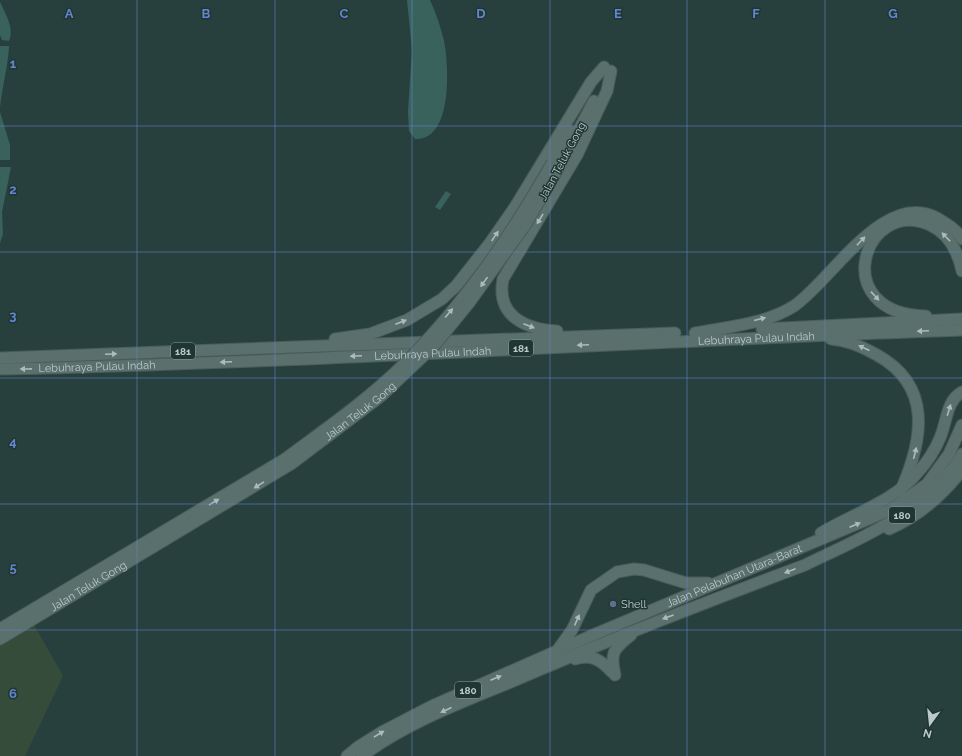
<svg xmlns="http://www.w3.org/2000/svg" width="962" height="756" font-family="Raleway,sans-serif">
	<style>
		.green { fill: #354c3a }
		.water { fill: #39625d }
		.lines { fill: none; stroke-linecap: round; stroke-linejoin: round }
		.major-casing { stroke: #495c5a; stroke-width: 13 }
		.major { stroke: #5a706d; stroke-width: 11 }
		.major-bridge-casing { stroke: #495c5a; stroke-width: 13; stroke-linecap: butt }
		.major-bridge { stroke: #5a706d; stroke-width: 11 }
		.oneway { fill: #abbcbb }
		.grid { fill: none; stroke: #6386d1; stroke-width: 1; stroke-opacity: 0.55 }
		.service-dot { fill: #5c6f8a; stroke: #203633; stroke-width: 1.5 }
		.labels { text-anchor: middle; stroke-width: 3; stroke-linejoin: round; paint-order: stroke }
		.shield { fill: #203633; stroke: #8b9e9c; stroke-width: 1 }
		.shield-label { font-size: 10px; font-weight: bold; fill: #b9cac9 }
		.street-label { font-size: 11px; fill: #b9cac9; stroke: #203633 }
		.poi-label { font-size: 11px; fill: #b9cac9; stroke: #203633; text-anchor: start }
		.grid-label { font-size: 13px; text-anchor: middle; font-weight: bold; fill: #6386d1; stroke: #203633; stroke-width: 3; stroke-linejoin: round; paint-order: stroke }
	</style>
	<rect width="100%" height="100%" fill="#28403d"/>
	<path class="green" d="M34,625l29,51 -38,80h-25v-111z"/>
	<g class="water">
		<path d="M407,0h23c6,13 11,28 14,41 5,25 9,100 -29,98l-6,-8 -1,-20 4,-61z"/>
		<path d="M0,2c5,11 15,27 9,39l-7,-1 -2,-5z"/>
		<path d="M0,46h9c-1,21 -7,41 -9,62z"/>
		<path d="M0,112l10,33v15h-10z"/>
		<path d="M0,167h11l-9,45 1,22 -3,9z"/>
		<path d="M446,191l5,3 -11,16 -5,-3z"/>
	</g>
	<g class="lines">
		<defs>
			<g id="major">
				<path d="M552,163l18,-32"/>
				<path d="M559,167l35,-66"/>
				<path d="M926,316c-100,-2 -62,-120 4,-91 20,9 28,27 32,46"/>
				<path d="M762,329l200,-10"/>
				<path d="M557,331c-32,-2 -61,-15 -54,-52l74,-124 30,-64 4,-20"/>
				<path d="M695,333c32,-6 71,-9 99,-27 37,-25 90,-117 143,-88 10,6 19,11 25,21"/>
				<path d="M335,339l35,-5 37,-14 35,-21 14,-13 34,-43 25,-36 76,-125 13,-15"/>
				<path d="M831,339c16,1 32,8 46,16 56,31 46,85 24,135"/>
				<path d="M0,358l675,-25"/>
				<path id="s1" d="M0,369c321,-7 641,-28 962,-39"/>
				<path d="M889,529c30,-13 53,-33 73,-59"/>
				<path d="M821,533c33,-20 73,-31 98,-62 9,-10 16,-21 21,-33 7,-16 6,-37 22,-46"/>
				<path d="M0,629l285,-170"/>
				<path id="s2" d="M0,639l291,-175"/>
				<path d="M557,651l15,-21 19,-40 26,-18 17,-3 10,1 42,13h22"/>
				<path d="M575,659c17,-5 26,1 37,13"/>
				<path d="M615,675c-5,-22 -2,-26 16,-40"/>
				<path id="s3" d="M347,756l11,-9 24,-15 50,-26 161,-71 297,-125 37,-26 22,-30 13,-29"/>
				<path d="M362,756c44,-33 98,-53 149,-74 97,-42 195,-80 294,-117 57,-28 124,-53 157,-111"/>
			</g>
		</defs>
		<use href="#major" class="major-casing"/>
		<use href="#major" class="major"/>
		<defs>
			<g id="major-bridge">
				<path d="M285,459c39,-29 81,-58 116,-92 60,-59 110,-131 151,-204"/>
				<path id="s4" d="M291,464l90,-68 53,-50 35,-43 57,-79 33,-57"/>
			</g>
		</defs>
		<use href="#major-bridge" class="major-bridge-casing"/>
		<use href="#major-bridge" class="major-bridge"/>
	</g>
	<defs><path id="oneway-solid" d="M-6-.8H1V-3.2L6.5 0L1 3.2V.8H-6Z"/></defs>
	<g class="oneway">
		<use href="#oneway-solid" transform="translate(540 219) rotate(121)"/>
		<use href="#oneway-solid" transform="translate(495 236) rotate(-56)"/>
		<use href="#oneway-solid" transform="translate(946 237) rotate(-134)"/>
		<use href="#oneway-solid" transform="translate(861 241) rotate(-46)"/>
		<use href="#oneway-solid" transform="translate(484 282) rotate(126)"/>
		<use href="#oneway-solid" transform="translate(875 296) rotate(47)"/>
		<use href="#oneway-solid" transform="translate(449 313) rotate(-50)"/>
		<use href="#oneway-solid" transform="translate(760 319) rotate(-14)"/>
		<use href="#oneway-solid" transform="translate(401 322) rotate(-21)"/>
		<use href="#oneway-solid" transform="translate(529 326) rotate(21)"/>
		<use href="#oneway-solid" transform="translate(923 331) rotate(178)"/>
		<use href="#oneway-solid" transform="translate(583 345) rotate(177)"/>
		<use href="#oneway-solid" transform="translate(864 348) rotate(-156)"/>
		<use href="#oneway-solid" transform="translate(111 354) rotate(-2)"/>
		<use href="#oneway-solid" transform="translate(356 356) rotate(177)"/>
		<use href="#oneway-solid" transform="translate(226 362) rotate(178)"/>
		<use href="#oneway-solid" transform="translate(26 369) rotate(179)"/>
		<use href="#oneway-solid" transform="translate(949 410) rotate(-73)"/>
		<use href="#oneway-solid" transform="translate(915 453) rotate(-76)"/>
		<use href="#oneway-solid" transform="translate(259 485) rotate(148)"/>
		<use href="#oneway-solid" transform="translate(214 502) rotate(-31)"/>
		<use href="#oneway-solid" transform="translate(855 525) rotate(-23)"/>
		<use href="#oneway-solid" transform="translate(790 571) rotate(159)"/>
		<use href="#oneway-solid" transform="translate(668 617) rotate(160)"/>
		<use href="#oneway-solid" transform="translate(577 620) rotate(-66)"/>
		<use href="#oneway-solid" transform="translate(496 678) rotate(-23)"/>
		<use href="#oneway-solid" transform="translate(446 710) rotate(156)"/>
		<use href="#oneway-solid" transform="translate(379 734) rotate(-31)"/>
	</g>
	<path class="grid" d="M137,0v756M275,0v756M412,0v756M550,0v756M687,0v756M825,0v756M0,126h962M0,252h962M0,378h962M0,504h962M0,630h962"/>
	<circle class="service-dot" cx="613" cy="604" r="4"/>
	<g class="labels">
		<g class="shield">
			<rect x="509" y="340" width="24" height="16" rx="3"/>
			<rect x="171" y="343" width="24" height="16" rx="3"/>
			<rect x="889" y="507" width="26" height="16" rx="3"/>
			<rect x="455" y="682" width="26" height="16" rx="3"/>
		</g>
		<g class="shield-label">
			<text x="521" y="352">181</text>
			<text x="183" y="355">181</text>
			<text x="902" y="519">180</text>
			<text x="468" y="694">180</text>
		</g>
		<g class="street-label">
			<text transform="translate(562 161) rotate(-62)" y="4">Jalan Teluk Gong</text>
			<text dy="4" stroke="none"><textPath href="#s1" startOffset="757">Lebuhraya Pulau Indah</textPath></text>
			<text dy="4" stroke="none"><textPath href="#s1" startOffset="433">Lebuhraya Pulau Indah</textPath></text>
			<text dy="4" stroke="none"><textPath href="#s1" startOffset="97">Lebuhraya Pulau Indah</textPath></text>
			<text dy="4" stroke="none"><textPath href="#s4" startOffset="87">Jalan Teluk Gong</textPath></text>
			<text dy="4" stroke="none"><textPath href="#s3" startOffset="428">Jalan Pelabuhan Utara-Barat</textPath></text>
			<text dy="4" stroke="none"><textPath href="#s2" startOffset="103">Jalan Teluk Gong</textPath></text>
		</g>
		<g class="poi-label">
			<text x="621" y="608">Shell</text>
		</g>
	</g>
	<g class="grid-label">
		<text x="69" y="18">A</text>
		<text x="206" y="18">B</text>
		<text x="344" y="18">C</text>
		<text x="481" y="18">D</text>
		<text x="618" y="18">E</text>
		<text x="756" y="18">F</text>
		<text x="893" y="18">G</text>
		<text x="13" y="68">1</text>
		<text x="13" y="194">2</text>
		<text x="13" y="320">3</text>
		<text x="13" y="446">4</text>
		<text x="13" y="572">5</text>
		<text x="13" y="698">6</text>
	</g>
	<g transform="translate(930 724) rotate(195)" stroke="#203633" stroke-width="3" paint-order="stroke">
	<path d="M0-3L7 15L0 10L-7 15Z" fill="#b9cac9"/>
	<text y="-6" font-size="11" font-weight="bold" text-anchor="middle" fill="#b9cac9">N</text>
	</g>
</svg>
